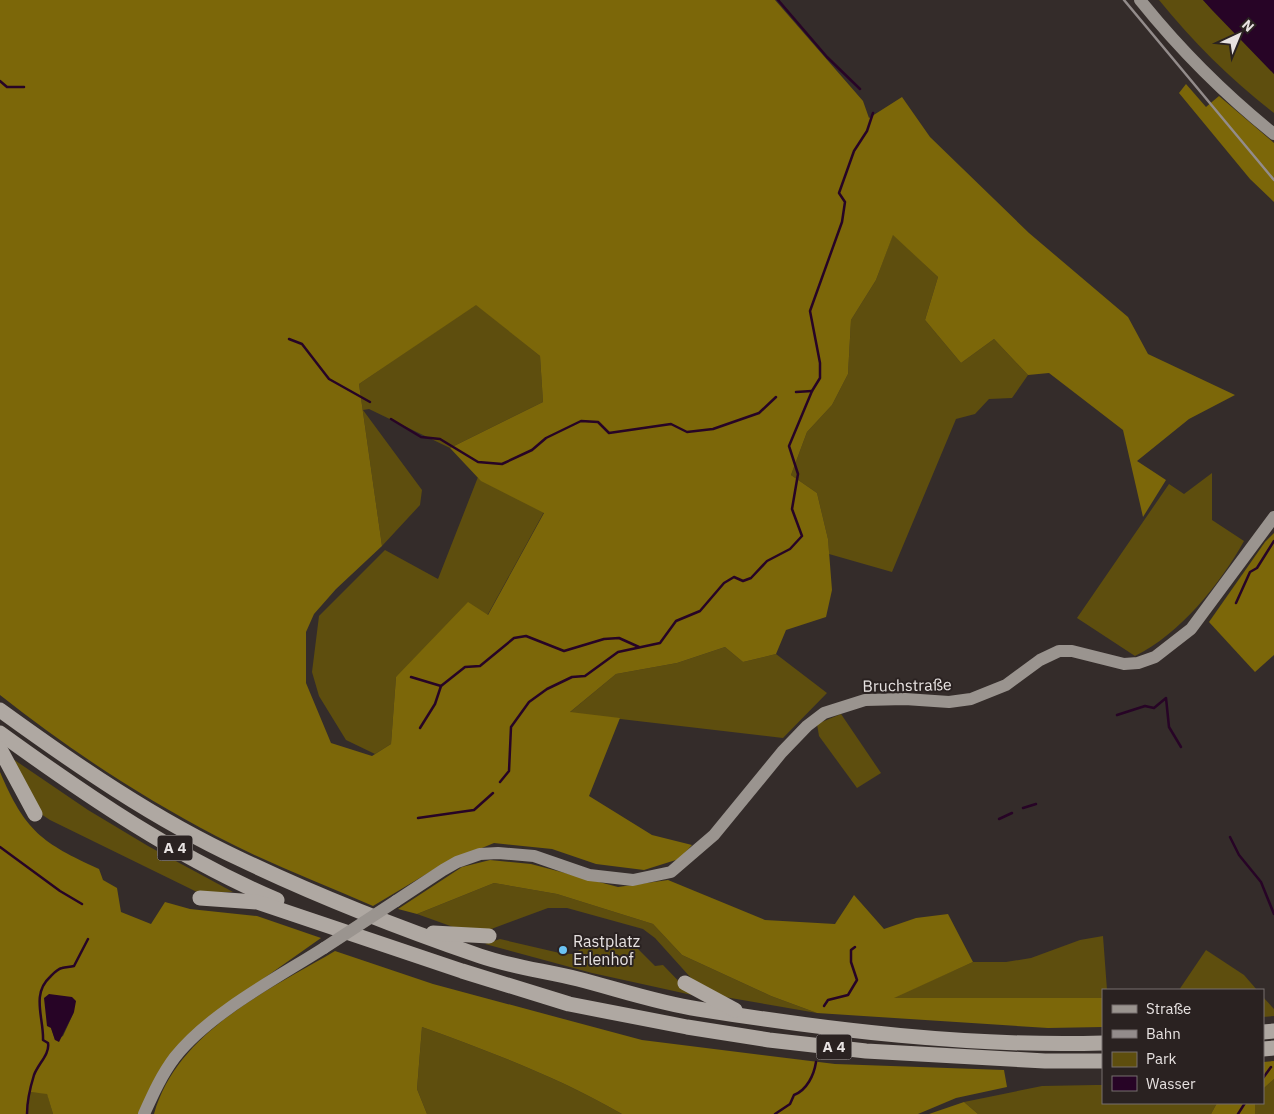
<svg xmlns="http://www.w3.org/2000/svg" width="1274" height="1114" font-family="'IBM Plex Sans',sans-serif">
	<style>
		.green { fill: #5e4e0e }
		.forest { fill: #7c6709; fill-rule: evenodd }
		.water { fill: #270426 }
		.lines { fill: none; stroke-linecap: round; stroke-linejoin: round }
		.stream { stroke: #270426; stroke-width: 2.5 }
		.major { stroke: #9a948f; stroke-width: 12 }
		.highway { stroke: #afa8a2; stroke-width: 15 }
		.rail { stroke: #938c8b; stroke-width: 2.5 }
		.major-bridge { stroke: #9a948f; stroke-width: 12 }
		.poi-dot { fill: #6cc3f2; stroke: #2a2221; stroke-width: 2 }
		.labels { text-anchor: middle; stroke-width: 4; stroke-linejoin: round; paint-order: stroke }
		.shield { fill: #2a2221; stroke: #aea8a7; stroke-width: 1 }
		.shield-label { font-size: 15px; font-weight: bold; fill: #e7e2e1 }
		.street-label { font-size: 16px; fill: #e7e2e1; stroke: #2a2221 }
		.poi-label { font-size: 16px; fill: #e7e2e1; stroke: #2a2221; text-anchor: start }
	</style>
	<rect width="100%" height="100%" fill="#342c2a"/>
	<g class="green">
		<path d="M1159,0h44l71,74v39c-44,-34 -80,-70 -115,-113z"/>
		<path d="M893,234l45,43 -13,43 36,43 33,-24 34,36 -16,23 -23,1 -14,15 -19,5 -64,153 -63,-18 -1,-15 -11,-46 -26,-18 16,-43 25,-27 16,-31 3,-54 25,-40z"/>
		<path d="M476,304l64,52 3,46 -93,46 -81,-39 -6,1 59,80 -2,15 -38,41 -23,-162z"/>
		<path d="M1212,473v47l32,21c-24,43 -64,93 -109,115l-58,-38 92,-134 15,10z"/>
		<path d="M478,477l66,35 -57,104 -91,61 -5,67 -16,10 -29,-14 -27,-44 -7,-24 7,-56 66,-66 53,29z"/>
		<path d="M725,647l18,15 33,-8 51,39 -44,45 -214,-25 47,-39 61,-11z"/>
		<path d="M841,714l40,59 -24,15 -38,-52 -2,-12z"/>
		<path d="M13,759l75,51 60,36 85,46h-36l-147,-72 -12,-8z"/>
		<path d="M494,883l63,11 96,30 29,31 89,41 46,17 -98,-17 -28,-18 -36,-40 -12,-9 -76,-21h-19l-62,23 -30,-3 -39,-14z"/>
		<path d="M602,936l34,11 19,19 8,-1 29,30 -100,-22 -107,-29 15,-5 64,15h9z"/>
		<path d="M1103,936l4,54h-4v8h-211l81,-36h33l25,-4 49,-18z"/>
		<path d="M1206,950l38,25 13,15h-78z"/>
		<path d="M1263,997l11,12v7l-11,1z"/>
		<path d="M422,1027c69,25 136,50 200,87h-195l-10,-25z"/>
		<path d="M1274,1079v35h-19v-11h8v-14z"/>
		<path d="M1095,1085h8v18h114l-6,11h-233l-14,-12 78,-16z"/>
		<path d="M29,1092l18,1 6,21h-25z"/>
	</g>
	<g class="forest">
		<path d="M0,0h775l88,101 6,17 33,-21 28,40 99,96 99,84 20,37 87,41 -46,24 -52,42 29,19 -23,37 -20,-87 -74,-57 -21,2 -34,-36 -33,24 -36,-43 13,-43 -45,-42 -17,45 -25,40 -3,54 -16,31 -25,27 -16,43 26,18 11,46 4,51 -6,27 -40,13 -10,24 -33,8 -18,-15 -48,16 -61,11 -46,38 50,6 -31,78 63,39 40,10 -13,14 -35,11 -48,-6 -44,-15 -58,-6 -51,21 -70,42c-52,-23 -106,-43 -157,-70 -76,-40 -148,-87 -216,-141zM476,305l64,51 3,46 -93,46 31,33 63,32 -56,102 -20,-13 -72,75 -5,67 -19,12 -41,-13 -25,-60v-51l8,-18 22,-25 46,-43 -23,-162z"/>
		<path d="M1186,84l20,23 13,-11 55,47v59l-24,-23 -71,-86z"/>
		<path d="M1274,533v122l-19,17 -46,-50 56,-80z"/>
		<path d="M0,772c25,59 42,71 99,97l4,11 14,8 4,24 30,12 14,-22 25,7 67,7 64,22 -109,77 -71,99h-88l-6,-20 -17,-2 -2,22h-28zM74,1012l-11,24 -8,4 -4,-12z"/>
		<path d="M490,860l41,4 87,23 50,-7 97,40 70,4 19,-29 30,34 32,-11 32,-4 25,48 -79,36h209v29l-55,1 -231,-15 -46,-17 -89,-41 -29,-31 -96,-30 -63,-11 -77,31 -19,-5 64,-42z"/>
		<path d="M335,951l98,33 209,56 193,24 169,6 3,17 -51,11 -38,16h-296c-64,-37 -131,-62 -200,-87l-5,62 10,25h-273c23,-82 113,-123 181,-163z"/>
		<path d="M1274,1061v18l-11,10v-27z"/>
		<path d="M964,1102l14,12h-49z"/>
		<path d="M1217,1103h38v11h-44z"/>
	</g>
	<g class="water">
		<path d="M1203,0h71v74l-62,-64z"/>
		<path d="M49,994l23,3 4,4 -2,11 -15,30 -4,-2 -4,-12 -4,-2 -3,-28z"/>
	</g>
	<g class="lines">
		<g class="stream">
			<path d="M778,0l49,57 33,32"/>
			<path d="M0,81l7,6h17"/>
			<path d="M289,339l13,5 27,35 41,23"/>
			<path d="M796,392l16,-1"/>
			<path d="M391,419l30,18 19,2 38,23 24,2 30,-14 14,-12 35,-17 17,1 11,11 62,-9 16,8 26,-3 46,-16 17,-16"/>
			<path d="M1236,603l14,-31 7,-4 17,-27"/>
			<path d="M411,677l30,9 24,-19 15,-1 34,-28 12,-2 38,15 40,-12 15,-1 20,9"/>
			<path d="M1117,715l28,-9 9,2 12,-10 3,29 12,20"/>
			<path d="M420,728l15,-24 6,-18"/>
			<path d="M500,782l9,-11 2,-44 18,-25 18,-13 25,-12 13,-1 33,-24 42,-9 16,-22 24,-10 24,-28 10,-6 9,4 8,-3 16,-17 23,-12 12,-13 -10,-27 6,-35 -9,-28 23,-55 8,-13v-15l-10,-52 32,-89 3,-20 -6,-9 15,-42 13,-20 6,-18"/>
			<path d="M1023,808l13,-4"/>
			<path d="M418,818l56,-8 19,-17"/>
			<path d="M999,819l13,-6"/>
			<path d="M1230,837l9,18 22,27 13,32"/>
			<path d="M0,847l60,44 22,13"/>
			<path d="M824,1006l4,-6 20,-5 9,-15 -6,-18v-12l4,-3"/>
			<path d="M1263,1078l8,-11"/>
			<path d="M27,1114c0,-13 3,-26 7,-39 4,-11 16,-21 14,-32l-5,-3c1,-21 -12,-46 7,-63 3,-3 7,-8 12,-9 4,-1 8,-1 12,-2l14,-27"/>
			<path d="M775,1114l15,-10 4,-9c13,-5 20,-20 22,-33"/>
			<path d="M1238,1114l7,-11"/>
		</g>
		<g class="major">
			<path d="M1140,0c41,51 83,93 134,134"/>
			<path d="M396,901l47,-31 14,-8 23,-8 18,-1 36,3 55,19 44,5 38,-8 43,-37 68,-83 25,-26 17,-13 41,-13 40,-1 44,3 22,-3 35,-14 34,-25 19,-9h13l52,13 14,-1 17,-6 36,-28 83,-112"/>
			<path d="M144,1114c9,-20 18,-40 31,-57 35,-44 102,-79 149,-109"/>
		</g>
		<g class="highway">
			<path d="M0,710c76,55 154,109 240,149 77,37 159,69 240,97 32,11 66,15 98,23 39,10 80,24 120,30 132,21 271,38 405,34"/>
			<path d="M0,733c87,63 178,125 277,167"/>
			<path d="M0,749l35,65"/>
			<path d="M200,898l57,4 205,69 107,33 118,23 82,13 97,11 179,10h58"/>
			<path d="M433,933l56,3"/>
			<path d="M685,983l50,27"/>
			<path d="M1263,1032l11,-1"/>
			<path d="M1263,1049l11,-1"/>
		</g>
		<path class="rail" d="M1124,0l150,180"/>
		<path class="major-bridge" d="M324,948l72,-47"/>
	</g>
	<circle class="poi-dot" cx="563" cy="950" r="5"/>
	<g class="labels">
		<g class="shield">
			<rect x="157.5" y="835.5" width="35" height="25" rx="4"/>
			<rect x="816.5" y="1034.5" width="35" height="25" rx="4"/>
		</g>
		<g class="shield-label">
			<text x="175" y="853">A 4</text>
			<text x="834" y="1052">A 4</text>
		</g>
		<g class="street-label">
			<text transform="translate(907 685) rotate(-1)" y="6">Bruchstraße</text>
		</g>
		<g class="poi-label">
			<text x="573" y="947">Rastplatz<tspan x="573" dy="18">Erlenhof</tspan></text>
		</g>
	</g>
	<rect x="1102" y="989" width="162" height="115" fill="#2a2221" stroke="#766f6e"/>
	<rect x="1112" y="1005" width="25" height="8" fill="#9a948f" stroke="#766f6e"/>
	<text x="1146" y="1014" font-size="15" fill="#e7e2e1">Straße</text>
	<rect x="1112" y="1030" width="25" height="8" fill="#938c8b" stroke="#766f6e"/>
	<text x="1146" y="1039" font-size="15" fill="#e7e2e1">Bahn</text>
	<rect x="1112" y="1052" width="25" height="15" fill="#5e4e0e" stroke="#766f6e"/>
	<text x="1146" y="1064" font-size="15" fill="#e7e2e1">Park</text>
	<rect x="1112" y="1076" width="25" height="15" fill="#270426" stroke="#766f6e"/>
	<text x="1146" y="1089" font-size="15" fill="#e7e2e1">Wasser</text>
	<g transform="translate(1239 35) rotate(44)" stroke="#2a2221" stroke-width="4" paint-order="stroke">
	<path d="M0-4L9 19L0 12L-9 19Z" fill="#e7e2e1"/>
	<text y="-8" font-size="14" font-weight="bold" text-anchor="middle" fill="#e7e2e1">N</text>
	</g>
</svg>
